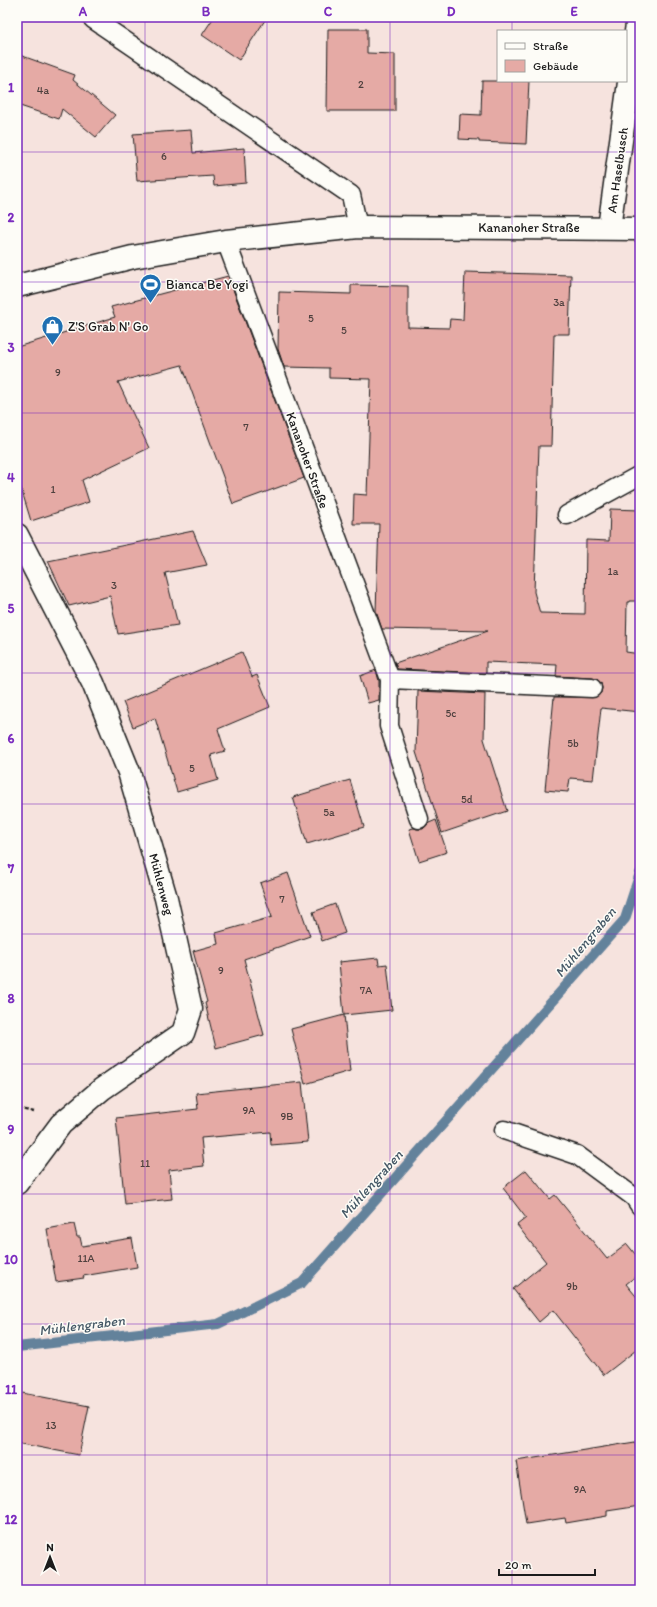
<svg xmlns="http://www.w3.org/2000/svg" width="657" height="1607" font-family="Itim,sans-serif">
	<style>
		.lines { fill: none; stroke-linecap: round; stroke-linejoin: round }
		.stream { stroke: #63829b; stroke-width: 10 }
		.building { fill: #e5aaa5; stroke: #1c1c1c }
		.service-casing { stroke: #1c1c1c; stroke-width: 21 }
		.minor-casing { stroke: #1c1c1c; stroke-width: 25 }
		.tertiary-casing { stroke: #1c1c1c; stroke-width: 25 }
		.path { stroke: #1c1c1c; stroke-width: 2.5; stroke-dasharray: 4 3; stroke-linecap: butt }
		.service { stroke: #fdfcf7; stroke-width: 18 }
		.minor { stroke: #fdfcf7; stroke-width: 22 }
		.tertiary { stroke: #fdfcf7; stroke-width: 22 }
		.grid { fill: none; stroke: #7b2cbf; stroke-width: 1; stroke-opacity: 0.55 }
		.labels { text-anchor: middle; stroke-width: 3; stroke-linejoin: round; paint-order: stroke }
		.number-label { font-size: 11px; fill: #4e403e }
		.street-label { font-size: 13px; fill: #1c1c1c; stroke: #fdfcf7 }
		.poi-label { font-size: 13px; fill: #1c1c1c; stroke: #fdfcf7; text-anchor: start }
		.water-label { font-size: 14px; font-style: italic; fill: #455866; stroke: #fdfcf7 }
		.neatline { fill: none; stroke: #7b2cbf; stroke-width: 1.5 }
		.grid-label { font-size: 13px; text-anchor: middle; font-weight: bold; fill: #7b2cbf }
	</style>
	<rect width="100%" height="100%" fill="#f6e3de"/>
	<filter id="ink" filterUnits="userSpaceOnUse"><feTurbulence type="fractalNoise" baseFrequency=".025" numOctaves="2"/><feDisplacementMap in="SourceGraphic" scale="8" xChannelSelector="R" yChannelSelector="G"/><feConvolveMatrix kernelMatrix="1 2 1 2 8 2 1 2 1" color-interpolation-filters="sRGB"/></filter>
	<g filter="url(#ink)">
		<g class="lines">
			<path class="stream" d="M17,1347l201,-23 84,-41 323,-364 15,-46"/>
		</g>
		<g class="building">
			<path d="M214,17h53l-28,43 -37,-25z"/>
			<path d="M328,29h39v24l28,1v57h-68z"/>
			<path d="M17,54l58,21 -2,5 42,35 -19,22 -34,-28 -3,10 -42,-14z"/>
			<path d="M482,81h47l-3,63 -47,-2v-2l-20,-1 1,-25 21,1z"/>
			<path d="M191,130l2,23 51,-5 2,35 -32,3 -1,-10 -76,5 -4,-47z"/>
			<path d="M465,272l106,3 -2,59h-15l-3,112h-12l-5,146 6,21 45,1 1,-74 23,1 1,-32 30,1v91h-11v1h-2l-1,50 14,2v58l-39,-4 -8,72 -23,-2 -2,14 -23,-2 9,-93h42l5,-4 1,-5 -1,-5 -4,-4 -5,-1 -36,-2 1,-11 -71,-3v11l-89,-4 -2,-6 93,-32 -106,-2 -6,-18 3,-87h-26l1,-30 13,1 4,-116 -42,-1v-10l-45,-1 -6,-18 1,-57 72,2v-9l57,1v41l41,1 1,-9 13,1z"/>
			<path d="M228,276l76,202 -71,26 -51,-139 -64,17 31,66 -67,32 7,22 -58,19 -14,-46v-128l98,-30 -4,-10z"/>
			<path d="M193,531l14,34 -42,8 13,52 -60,9 -8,-38 -41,10 -21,-45z"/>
			<path d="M242,652l10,25 5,-2 13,32 -52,22 7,22 -14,4 7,25 -41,12 -22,-74 -22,9 -10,-25z"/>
			<path d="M376,670l3,11v19l-11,3 -8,-27z"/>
			<path d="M418,691l67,3 -1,45 23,72 -65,22 -26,-81z"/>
			<path d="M350,780l14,47 -57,17 -14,-47z"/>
			<path d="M436,820l11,32 -28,9 -10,-32 5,-1 3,1h6l6,-6z"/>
			<path d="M288,873l22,63 -66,23 20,76 -48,13 -11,-45 2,-1 -14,-51 25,-7 -2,-11 56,-16 -12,-34z"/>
			<path d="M335,904l10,29 -23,8 -9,-29z"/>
			<path d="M378,958l1,7 8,-1 5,46 -48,5 -5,-53z"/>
			<path d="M344,1015l6,56 -45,13 -14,-55z"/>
			<path d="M302,1082l6,60 -37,3 -1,-13 -69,6 3,28 -35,4 3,29 -47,5 -9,-86 82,-9 -2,-16z"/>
			<path d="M526,1170l24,29 5,-4 52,64 20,-15 13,16v13l-14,11 14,17v46l-36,28 -51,-65 -14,12 -26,-33 33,-27 -29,-37 9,-7 -23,-30z"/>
			<path d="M74,1224l3,13h3l2,9 50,-8 5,29 -54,9 1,2 -28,4 -9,-53z"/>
			<path d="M17,1392l72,14 -10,49 -62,-12z"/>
			<path d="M635,1442l5,30v34l-33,5v5l-41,7 -1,-5 -39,6 -10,-63z"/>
		</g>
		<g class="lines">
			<defs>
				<g id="service">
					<path d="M93,19l258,176 7,32"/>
					<path d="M226,241l164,438 -1,47 30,93"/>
					<path d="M567,515l73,-40"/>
					<path d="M390,679l202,9"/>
					<path d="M504,1130l73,25 57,42 6,9"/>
				</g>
				<g id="minor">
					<path d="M609,228l29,-211"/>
					<path d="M17,535l76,148 36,89 37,126 25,111 -8,24 -81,56 -41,35 -44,59"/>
				</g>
				<path id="tertiary" d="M17,286l116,-29 93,-16 132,-14 282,2"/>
			</defs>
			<use href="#service" class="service-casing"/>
			<use href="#minor" class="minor-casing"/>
			<use href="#tertiary" class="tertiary-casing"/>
			<path class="path" d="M17,1108l17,4"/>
			<use href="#service" class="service"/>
			<use href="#minor" class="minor"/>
			<use href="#tertiary" class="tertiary"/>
		</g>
	</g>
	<path class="grid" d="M145,17v1573M267,17v1573M390,17v1573M512,17v14M512,81v1509M17,152h623M17,282h623M17,413h623M17,543h623M17,673h623M17,804h623M17,934h623M17,1064h623M17,1194h623M17,1324h623M17,1455h623"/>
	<defs>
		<symbol id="stadium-pin" viewBox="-11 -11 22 30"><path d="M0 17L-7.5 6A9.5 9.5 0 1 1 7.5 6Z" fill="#1f6fb2" stroke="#fdfcf7"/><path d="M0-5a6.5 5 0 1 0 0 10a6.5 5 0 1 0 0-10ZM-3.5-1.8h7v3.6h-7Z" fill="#fff"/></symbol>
		<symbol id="shop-pin" viewBox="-11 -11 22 30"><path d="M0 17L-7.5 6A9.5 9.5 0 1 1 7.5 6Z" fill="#1f6fb2" stroke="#fdfcf7"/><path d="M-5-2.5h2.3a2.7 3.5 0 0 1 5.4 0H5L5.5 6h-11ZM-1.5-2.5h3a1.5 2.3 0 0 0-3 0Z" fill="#fff"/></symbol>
	</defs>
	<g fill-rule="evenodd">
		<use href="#stadium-pin" x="138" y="272" width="25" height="34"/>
		<use href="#shop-pin" x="40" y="314" width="25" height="34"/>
	</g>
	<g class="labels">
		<g class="number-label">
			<text x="361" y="88">2</text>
			<text x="43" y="94">4a</text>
			<text x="164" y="160">6</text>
			<text x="559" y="306">3a</text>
			<text x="311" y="322">5</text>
			<text x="344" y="334">5</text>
			<text x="58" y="376">9</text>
			<text x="246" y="431">7</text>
			<text x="53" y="493">1</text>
			<text x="613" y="575">1a</text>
			<text x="114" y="589">3</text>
			<text x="451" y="717">5c</text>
			<text x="573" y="747">5b</text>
			<text x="192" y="772">5</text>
			<text x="467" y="803">5d</text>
			<text x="329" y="816">5a</text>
			<text x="282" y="903">7</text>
			<text x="221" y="974">9</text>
			<text x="366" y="994">7A</text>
			<text x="249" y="1114">9A</text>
			<text x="287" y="1120">9B</text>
			<text x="145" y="1167">11</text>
			<text x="86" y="1262">11A</text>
			<text x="572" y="1290">9b</text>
			<text x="51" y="1429">13</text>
			<text x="580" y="1493">9A</text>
		</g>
		<g class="street-label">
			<text transform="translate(617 170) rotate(-82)" y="5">Am Haselbusch</text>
			<text x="529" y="232">Kananoher Straße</text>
			<text transform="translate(308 460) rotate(70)" y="5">Kananoher Straße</text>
			<text transform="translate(162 884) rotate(75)" y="5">Mühlenweg</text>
		</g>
		<g class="poi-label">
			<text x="166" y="289">Bianca Be Yogi</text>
			<text x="68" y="331">Z'S Grab N' Go</text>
		</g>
		<g class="water-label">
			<text transform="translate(585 942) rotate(-50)" y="5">Mühlengraben</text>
			<text transform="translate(371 1184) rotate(-48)" y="5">Mühlengraben</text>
			<text transform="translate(82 1325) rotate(-7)" y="5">Mühlengraben</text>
		</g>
	</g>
	<rect width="657" height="1607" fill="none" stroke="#fdfcf7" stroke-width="44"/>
	<rect x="497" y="30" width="130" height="52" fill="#fdfcf7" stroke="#a3a29f"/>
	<rect x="505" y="43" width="20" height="6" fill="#fdfcf7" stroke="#a3a29f"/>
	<text x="533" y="50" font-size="12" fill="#1c1c1c">Straße</text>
	<rect x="505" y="60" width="20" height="12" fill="#e5aaa5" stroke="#a3a29f"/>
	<text x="533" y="70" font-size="12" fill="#1c1c1c">Gebäude</text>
	<g transform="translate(50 1557)" stroke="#fdfcf7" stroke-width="3" paint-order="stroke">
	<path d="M0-3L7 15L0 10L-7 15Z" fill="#1c1c1c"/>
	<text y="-6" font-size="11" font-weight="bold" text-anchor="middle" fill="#1c1c1c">N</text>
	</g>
	<path d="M499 1569v6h96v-6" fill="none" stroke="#1c1c1c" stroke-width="2"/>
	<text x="505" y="1569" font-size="12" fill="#1c1c1c" stroke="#fdfcf7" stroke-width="3" paint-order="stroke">20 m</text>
	<rect x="22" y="22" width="613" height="1563" class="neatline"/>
	<g class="grid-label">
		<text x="83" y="16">A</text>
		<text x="206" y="16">B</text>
		<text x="328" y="16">C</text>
		<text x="451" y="16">D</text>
		<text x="574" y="16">E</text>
		<text x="11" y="92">1</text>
		<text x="11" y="222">2</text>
		<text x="11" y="352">3</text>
		<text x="11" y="482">4</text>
		<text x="11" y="613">5</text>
		<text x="11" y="743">6</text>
		<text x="11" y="873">7</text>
		<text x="11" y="1003">8</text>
		<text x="11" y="1134">9</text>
		<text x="11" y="1264">10</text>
		<text x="11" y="1394">11</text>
		<text x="11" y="1524">12</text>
	</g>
</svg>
